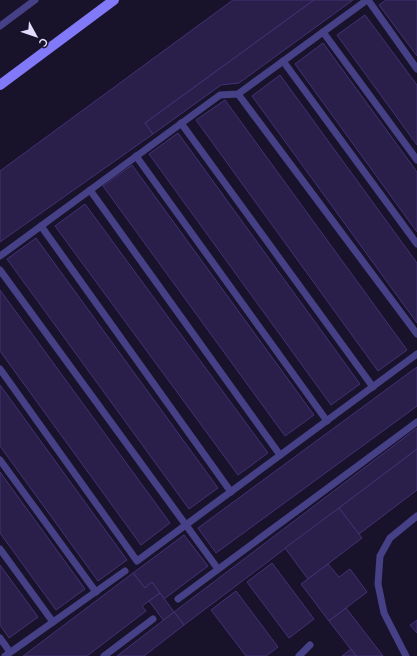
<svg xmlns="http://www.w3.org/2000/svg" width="417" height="656" font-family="'Nunito Sans',sans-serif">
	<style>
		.building { fill: #2a1f4a; stroke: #433275 }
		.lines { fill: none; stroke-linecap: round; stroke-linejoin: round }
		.service { stroke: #464086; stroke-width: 7 }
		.secondary { stroke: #8279f8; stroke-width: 10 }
	</style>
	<rect width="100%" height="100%" fill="#18122a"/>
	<g class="building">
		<path d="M233,0h81l-169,123 8,11 -153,108v-71z"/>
		<path d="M314,0h39l-114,83 -18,2 -68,49 -8,-11z"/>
		<path d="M386,0h31v56l-38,-51z"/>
		<path d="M365,15l52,70v60l-80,-110z"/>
		<path d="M323,43l94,129v60l-122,-168z"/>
		<path d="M280,75l137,188v60l-165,-227z"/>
		<path d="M225,100l182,250 -29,21 -182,-251z"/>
		<path d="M178,133l182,251 -29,21 -182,-251z"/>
		<path d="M132,165l182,250 -29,21 -182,-250z"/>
		<path d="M85,204l183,249 -30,22 -183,-249z"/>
		<path d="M36,238l182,250 -29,21 -182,-250z"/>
		<path d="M0,290l170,233 -29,22 -141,-194z"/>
		<path d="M417,367v39l-201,147 -18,-25z"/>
		<path d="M0,385l127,175 -29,21 -98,-135z"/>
		<path d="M417,428v21l-233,176 -10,-13z"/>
		<path d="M417,449v41l-58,44 -20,-26z"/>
		<path d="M0,472l85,117 -29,21 -56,-77z"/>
		<path d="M339,508l23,30 -54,41 -23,-31z"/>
		<path d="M184,535l24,31 -44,33 -12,-17 -7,6 -12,-15z"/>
		<path d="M272,563l42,56 -25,19 -42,-56z"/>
		<path d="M328,564l11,13 11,-8 17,23 -38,29 -28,-37z"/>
		<path d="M0,565l38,52 -29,21 -9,-13z"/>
		<path d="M133,573l12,15 7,-6 8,11 -18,13 4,5 -59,45h-64z"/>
		<path d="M236,591l42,56 -12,9h-20l-35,-46z"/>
		<path d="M160,593l14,19 -10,9 -15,-20z"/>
		<path d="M346,608l37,48h-27l-27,-35z"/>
		<path d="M174,612l10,13 -40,31h-27z"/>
		<path d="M417,620v13l-7,-8z"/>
		<path d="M351,649l5,7h-14z"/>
	</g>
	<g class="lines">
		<g class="service">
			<path d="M368,0l49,69"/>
			<path d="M0,26l35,-26"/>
			<path d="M323,32l94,128"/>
			<path d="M283,61l134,183"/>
			<path d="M238,94l179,240"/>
			<path d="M181,123l192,264"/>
			<path d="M136,156l191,265"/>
			<path d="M90,190l190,265"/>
			<path d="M41,226l190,266"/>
			<path d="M0,256l220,-161 18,-1 129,-94"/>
			<path d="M0,270l218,299"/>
			<path d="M0,369l137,192 280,-207"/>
			<path d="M0,460l96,132"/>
			<path d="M0,549l53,73"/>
			<path d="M178,599l239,-177"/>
			<path d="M0,638l10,14"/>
			<path d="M5,656l120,-85"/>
			<path d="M104,656l49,-37"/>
			<path d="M299,656l11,-11"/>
			<path d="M406,656l-22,-43 -6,-29 2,-28 10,-18 27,-22"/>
		</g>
		<path class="secondary" d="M0,85l114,-85"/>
	</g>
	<g transform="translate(36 36) rotate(130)" stroke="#18122a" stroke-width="3" paint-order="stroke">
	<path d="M0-3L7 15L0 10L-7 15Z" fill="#e2ddfd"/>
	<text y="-6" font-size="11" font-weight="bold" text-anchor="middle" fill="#e2ddfd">С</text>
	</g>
</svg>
